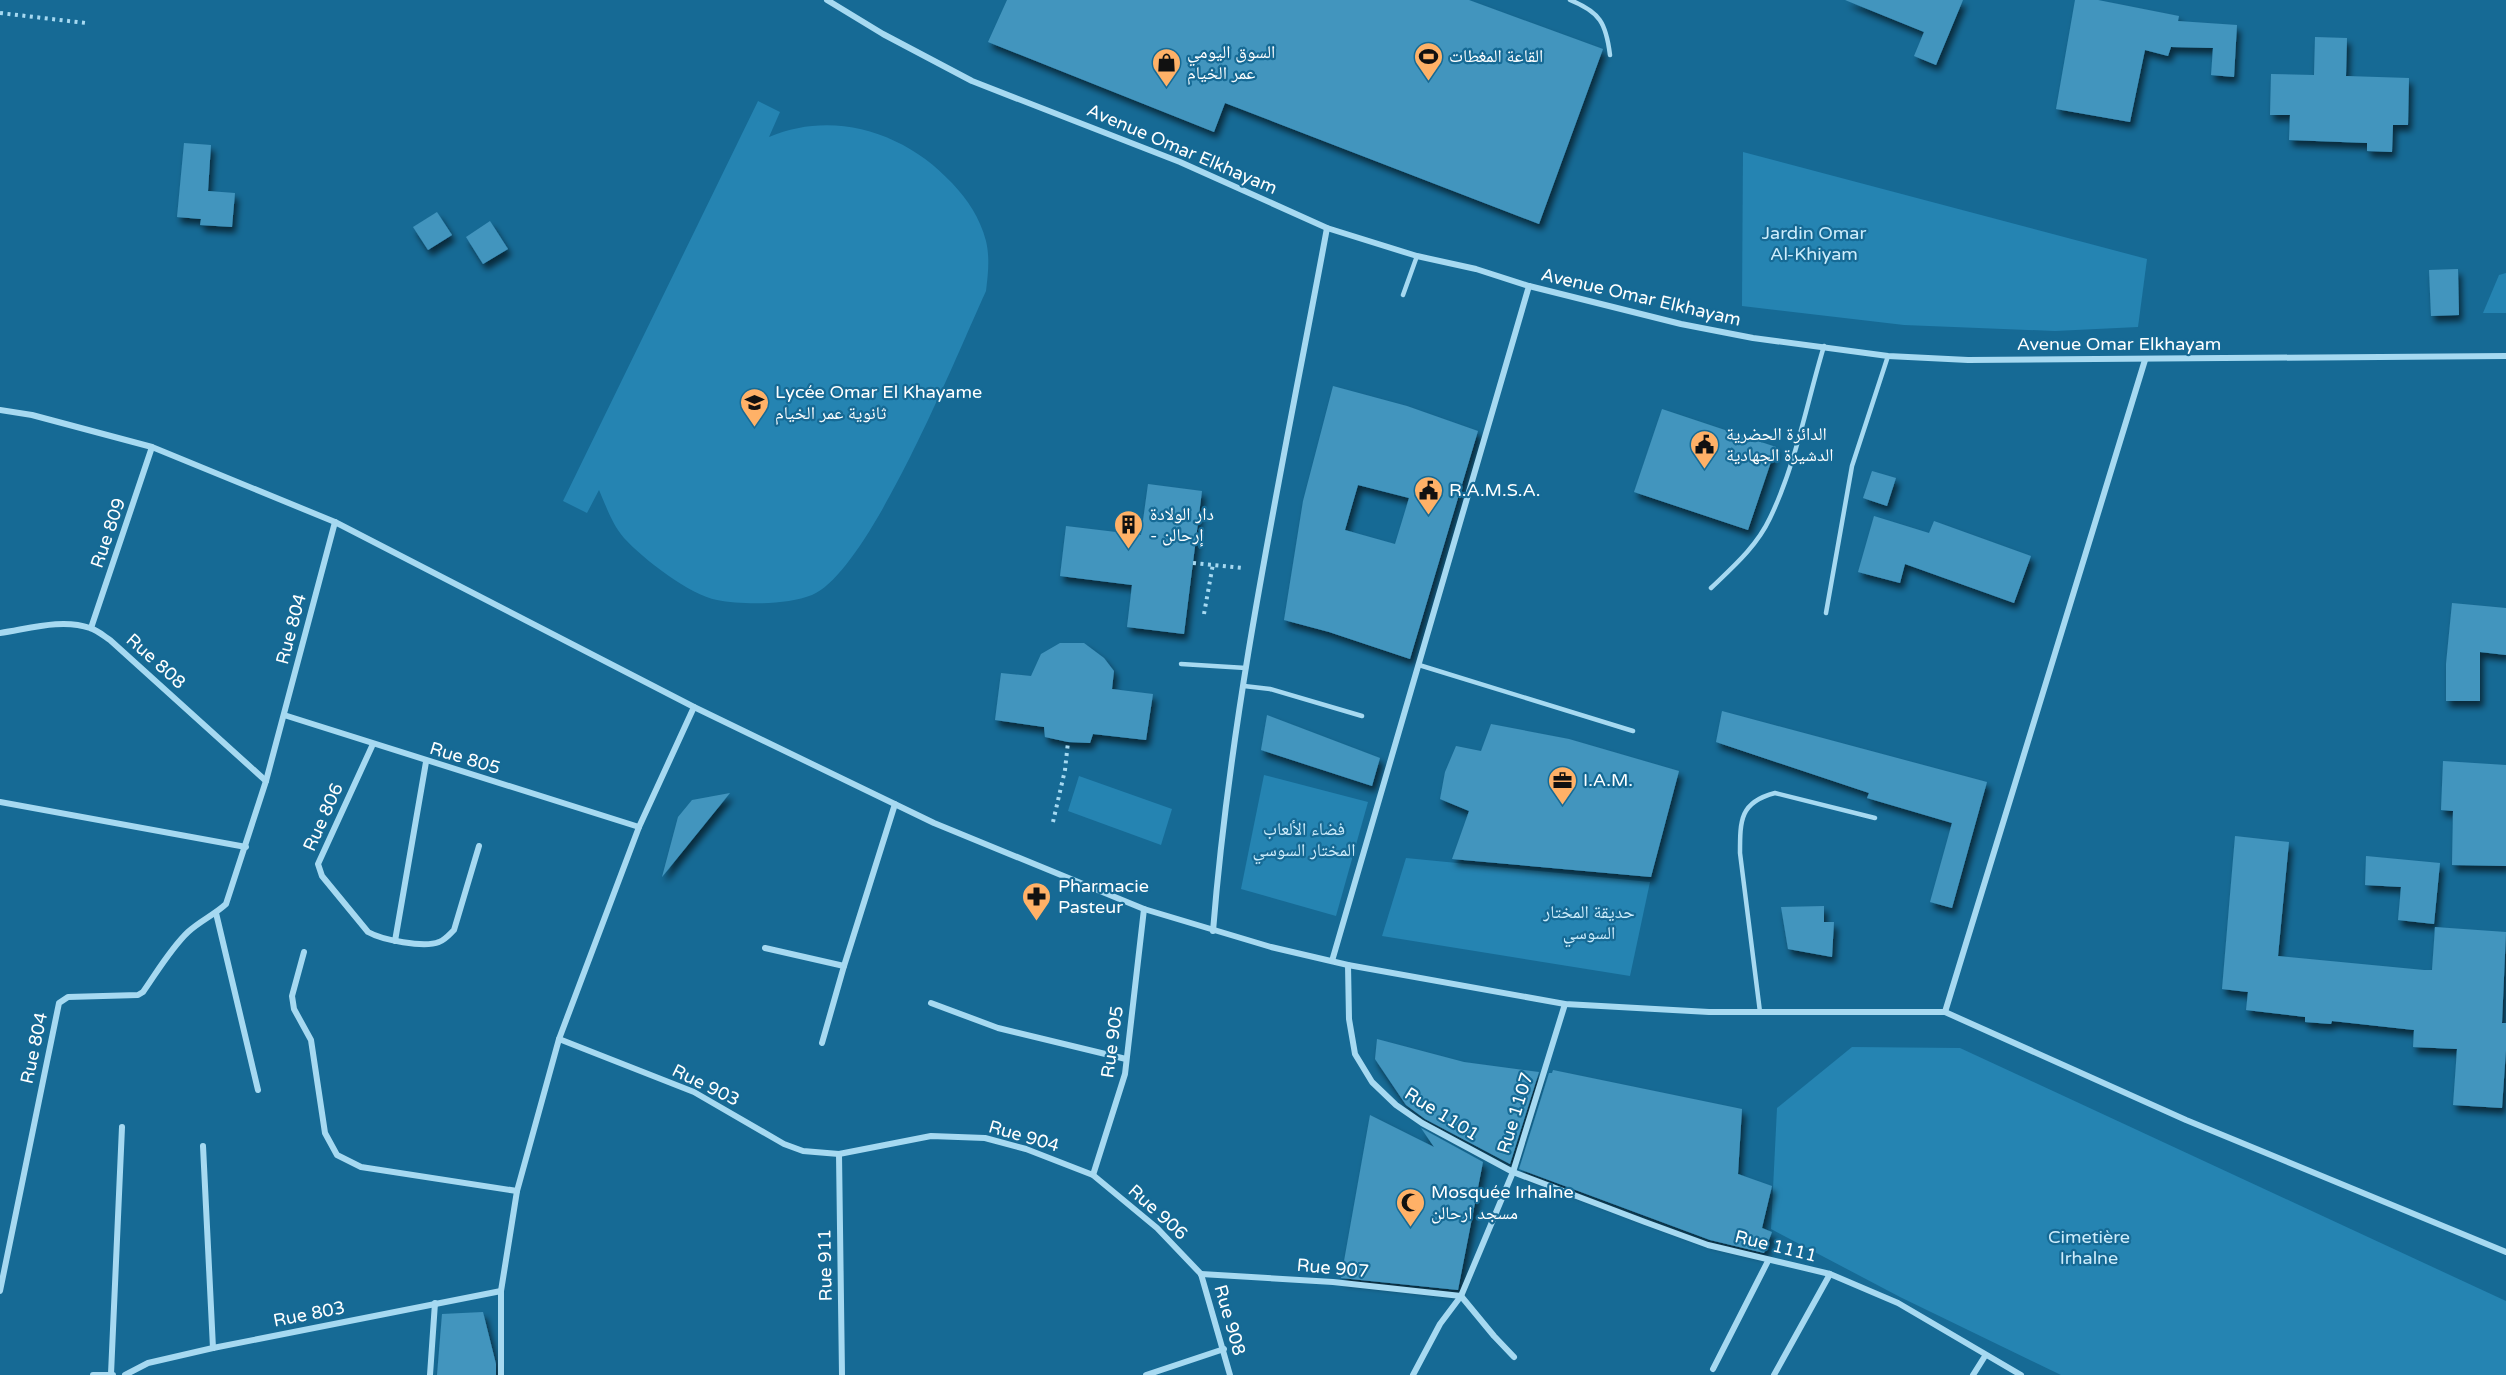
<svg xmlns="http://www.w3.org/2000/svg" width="2506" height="1375" font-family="'Varela Round','Noto Naskh Arabic',sans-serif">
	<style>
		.green { fill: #2584b2 }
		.building { fill: #4395be; fill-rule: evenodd; filter: url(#shadow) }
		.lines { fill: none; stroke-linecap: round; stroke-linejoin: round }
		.path { stroke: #a6d9f1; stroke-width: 4; stroke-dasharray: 3 4.5; stroke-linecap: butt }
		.service { stroke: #a6d9f1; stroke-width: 4.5 }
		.minor { stroke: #a6d9f1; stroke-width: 6 }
		.labels { text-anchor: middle; stroke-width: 4.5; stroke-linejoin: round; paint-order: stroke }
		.poi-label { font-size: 18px; fill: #fff; stroke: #166a95; text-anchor: start }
		.street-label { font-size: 18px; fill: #fff; stroke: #166a95 }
		.park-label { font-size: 18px; fill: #ceedfc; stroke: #166a95 }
	</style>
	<defs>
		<filter id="shadow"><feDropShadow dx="3.5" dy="6" stdDeviation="3" flood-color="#0009"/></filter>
	</defs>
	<rect width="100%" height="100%" fill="#166a95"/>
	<g class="green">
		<path d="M758,101l22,11 -11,25c65,-28 137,-4 183,46 16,17 28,35 34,58 4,17 2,33 0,50 -29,63 -116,280 -174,304 -25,10 -69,10 -95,5 -27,-5 -74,-41 -93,-62 -12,-14 -18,-32 -25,-48l-12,23 -24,-12z"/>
		<path d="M1743,152l404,107 -9,68 -83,4 -151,-6 -162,-19z"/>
		<path d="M2506,273v40h-23l16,-38z"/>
		<path d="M1264,775l104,27 -32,114 -95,-27z"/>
		<path d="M1079,776l93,33 -11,36 -93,-34z"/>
		<path d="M1406,858l244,24 -20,94 -248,-40z"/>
		<path d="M1852,1047l108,1 546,253v74h-445l-161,-78 -129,-68 6,-121z"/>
	</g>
	<g class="building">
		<path d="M1007,0h462l134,49 -64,175 -314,-121 -11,29 -226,-90z"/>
		<path d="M1845,0h118l-27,65 -22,-9 10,-24z"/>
		<path d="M2075,0h23l81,16 -1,5 59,4 -3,52 -23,-2 2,-27 -42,-1 -3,9 -23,-6 -15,72 -74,-13z"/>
		<path d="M2315,37l32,1 -1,38 63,2 -1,47h-15l-1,27 -25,-1v-8l-78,-3 1,-25h-20l1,-41 43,1z"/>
		<path d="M184,143l27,2 -3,46 27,2 -3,34 -32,-2 1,-6 -24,-2z"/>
		<path d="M437,212l15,23 -24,15 -15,-23z"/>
		<path d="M490,221l18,28 -25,15 -17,-27z"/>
		<path d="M2458,269l1,46 -28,1 -2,-46z"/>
		<path d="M1333,386l74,20 71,25 -68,228 -81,-27 -45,-12 19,-119zM1358,485l51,13 -14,46 -50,-14z"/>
		<path d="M1662,409l114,38 -28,83 -114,-38z"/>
		<path d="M1872,471l24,7 -9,28 -24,-8z"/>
		<path d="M1148,484l54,7 -18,143 -57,-7 5,-42 -72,-9 6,-50 75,9z"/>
		<path d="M1874,516l55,17 5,-12 97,35 -17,47 -109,-39 -5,19 -42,-11z"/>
		<path d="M2452,603l54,5v47l-26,-3v49h-34v-37z"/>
		<path d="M1060,643h24l20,15 10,13 -2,18 41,5 -7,46 -53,-6 -3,9 -22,-1 -23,-5 -1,-10 -49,-7 6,-47 30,3 10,-22z"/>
		<path d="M1722,711l265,71 -35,126 -22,-6 22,-79 -85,-25 2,-5 -153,-51z"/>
		<path d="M1267,715l113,43 -8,28 -111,-36z"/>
		<path d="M1491,724l78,15 110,32 -28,106 -199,-18 17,-48 -29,-12 5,-27 11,-26 25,5z"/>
		<path d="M2443,761l63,4v101l-54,-1 1,-54 -12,-1z"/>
		<path d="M730,793l-68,84 16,-60 14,-17z"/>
		<path d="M2235,836l54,6 -11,114 146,14h8l3,-43 71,5 -4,91h4v27l-4,58 -49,-3 4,-56 -44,-2 1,-17 -82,-9 -1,3 -26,-2v-5l-59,-7 2,-18 -26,-3z"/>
		<path d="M2366,856l74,7 -6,61 -36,-4 3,-33 -36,-2z"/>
		<path d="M1824,906v16h10l-2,35 -44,-8 -7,-42z"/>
		<path d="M1377,1039l87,23 75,10 -29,92 -85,-45 -19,-14 -31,-46z"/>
		<path d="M1553,1070l189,39 -4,65 34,12 -10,42 10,4 -8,21 -54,-13 -191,-71 30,-96h3z"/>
		<path d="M1370,1115l64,32 -13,-19 62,34 -25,128 -117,-12z"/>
		<path d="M483,1312l13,52v11h-59l5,-61z"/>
	</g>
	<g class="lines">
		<g class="path">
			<path d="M0,13l86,10"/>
			<path d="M1193,563l50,5"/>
			<path d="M1204,614l9,-50"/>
			<path d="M1053,822l12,-52 3,-28"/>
		</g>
		<g class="service">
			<path d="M1570,0c30,12 36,23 40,55"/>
			<path d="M1403,295l14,-39"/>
			<path d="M1711,588c22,-21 46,-42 59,-70 26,-54 37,-116 54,-172"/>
			<path d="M1826,613l26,-147 36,-110"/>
			<path d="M1181,664l65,4"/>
			<path d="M1419,665l214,66"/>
			<path d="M1244,686l26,3 92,27"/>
			<path d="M1760,1012l-20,-159c0,-33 0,-51 35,-60l100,25"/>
		</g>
		<g class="minor">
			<path d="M827,0l56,34 89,47 208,81 147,66 90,28 59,13 53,17 152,38 72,14 135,18 80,4 538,-4"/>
			<path d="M0,410l32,5 120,32 183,75 359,185 240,116 210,86 127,38 77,18 217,39 144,8h236l241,108 320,132"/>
			<path d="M91,628l61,-181"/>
			<path d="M0,633c28,-4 62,-15 90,-5 7,2 14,8 20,12l156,141"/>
			<path d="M284,715l355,112"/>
			<path d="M373,744l-55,120 4,12 46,56c14,8 56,16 71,10 6,-2 10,-7 15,-12l25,-84"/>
			<path d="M0,802l246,45"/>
			<path d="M216,913l42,177"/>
			<path d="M1213,931c19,-236 71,-470 114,-703"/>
			<path d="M395,941l31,-179"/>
			<path d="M765,948l79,18"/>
			<path d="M304,952l-12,44 2,13 17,31 14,93 12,22 24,12 156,24"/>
			<path d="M1332,961l197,-675"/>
			<path d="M1348,965l1,54 6,35 17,28 24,23 26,18 91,49 132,50 63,23 122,29 68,29 123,72"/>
			<path d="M931,1003l67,25 128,31"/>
			<path d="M1945,1012l200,-652"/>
			<path d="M559,1039l135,53 90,52 19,7 36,3 92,-18 54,2 41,11 67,26 64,53 44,46"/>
			<path d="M822,1043l22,-77 51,-162"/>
			<path d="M203,1146l10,202"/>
			<path d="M839,1154l3,221"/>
			<path d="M1093,1175l32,-101 19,-165"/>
			<path d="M1201,1274l132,8 128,14"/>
			<path d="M1201,1274l29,101"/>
			<path d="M0,1291l59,-288 9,-6 70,-2 5,-3c14,-20 28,-44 45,-60 12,-11 26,-17 38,-28l40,-123 69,-259"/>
			<path d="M1461,1296l33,40 20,21"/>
			<path d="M1713,1369l55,-108"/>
			<path d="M111,1374l11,-247"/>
			<path d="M93,1375h20"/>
			<path d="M125,1375l23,-12 65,-15 288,-57"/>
			<path d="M430,1375l5,-72"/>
			<path d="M501,1375v-84l16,-100 42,-152 80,-212 55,-120"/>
			<path d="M1146,1375l78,-26"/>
			<path d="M1413,1375l27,-51 21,-28 52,-124 52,-168"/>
			<path d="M1774,1375l56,-101"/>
			<path d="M1973,1375l12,-19"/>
		</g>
	</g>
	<defs>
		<symbol id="stadium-pin" viewBox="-11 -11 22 30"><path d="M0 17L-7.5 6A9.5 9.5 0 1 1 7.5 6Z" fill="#ffb167" stroke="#166a95"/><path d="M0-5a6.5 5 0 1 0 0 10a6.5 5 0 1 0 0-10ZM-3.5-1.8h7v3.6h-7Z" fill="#111"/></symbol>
		<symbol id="shop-pin" viewBox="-11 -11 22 30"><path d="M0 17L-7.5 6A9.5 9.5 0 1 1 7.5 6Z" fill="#ffb167" stroke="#166a95"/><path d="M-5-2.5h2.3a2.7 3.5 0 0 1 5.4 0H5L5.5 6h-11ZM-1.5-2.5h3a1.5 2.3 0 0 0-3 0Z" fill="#111"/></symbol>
		<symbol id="school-pin" viewBox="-11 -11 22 30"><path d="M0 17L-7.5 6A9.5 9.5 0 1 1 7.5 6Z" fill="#ffb167" stroke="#166a95"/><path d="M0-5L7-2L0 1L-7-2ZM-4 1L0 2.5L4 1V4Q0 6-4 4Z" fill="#111"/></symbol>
		<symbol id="civic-pin" viewBox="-11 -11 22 30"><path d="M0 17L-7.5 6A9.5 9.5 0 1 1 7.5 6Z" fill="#ffb167" stroke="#166a95"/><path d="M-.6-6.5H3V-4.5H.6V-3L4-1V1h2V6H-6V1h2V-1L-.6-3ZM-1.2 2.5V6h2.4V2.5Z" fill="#111"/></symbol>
		<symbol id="building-pin" viewBox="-11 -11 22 30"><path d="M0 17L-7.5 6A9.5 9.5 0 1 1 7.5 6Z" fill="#ffb167" stroke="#166a95"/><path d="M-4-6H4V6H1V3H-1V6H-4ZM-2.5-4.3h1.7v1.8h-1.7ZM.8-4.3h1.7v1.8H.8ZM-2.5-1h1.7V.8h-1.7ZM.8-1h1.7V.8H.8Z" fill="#111"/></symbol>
		<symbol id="office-pin" viewBox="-11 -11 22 30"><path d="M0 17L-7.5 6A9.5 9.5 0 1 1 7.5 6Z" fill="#ffb167" stroke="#166a95"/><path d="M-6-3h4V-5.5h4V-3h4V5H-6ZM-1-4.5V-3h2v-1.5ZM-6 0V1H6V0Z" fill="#111"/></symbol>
		<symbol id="pharmacy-pin" viewBox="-11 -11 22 30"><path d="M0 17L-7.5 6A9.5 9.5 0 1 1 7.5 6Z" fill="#ffb167" stroke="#166a95"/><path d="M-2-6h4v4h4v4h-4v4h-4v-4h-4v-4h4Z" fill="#111"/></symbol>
		<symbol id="mosque-pin" viewBox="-11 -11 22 30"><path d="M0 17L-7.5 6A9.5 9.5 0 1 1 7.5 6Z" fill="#ffb167" stroke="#166a95"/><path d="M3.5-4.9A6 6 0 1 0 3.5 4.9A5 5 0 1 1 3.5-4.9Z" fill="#111"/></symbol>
	</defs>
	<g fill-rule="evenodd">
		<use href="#stadium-pin" x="1412" y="40" width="33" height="45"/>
		<use href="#shop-pin" x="1150" y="46" width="33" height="45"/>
		<use href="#school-pin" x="738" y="386" width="33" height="45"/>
		<use href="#civic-pin" x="1688" y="428" width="33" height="45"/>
		<use href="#civic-pin" x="1412" y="474" width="33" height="45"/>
		<use href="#building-pin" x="1112" y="508" width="33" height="45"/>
		<use href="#office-pin" x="1546" y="764" width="33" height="45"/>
		<use href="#pharmacy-pin" x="1020" y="880" width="33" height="45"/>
		<use href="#mosque-pin" x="1394" y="1186" width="33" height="45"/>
	</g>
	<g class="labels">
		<g class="poi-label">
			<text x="1187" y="58">السوق اليومي<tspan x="1187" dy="21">عمر الخيام</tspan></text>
			<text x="1449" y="62">القاعة المغطات</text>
			<text x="775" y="398">Lycée Omar El Khayame<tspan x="775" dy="21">ثانوية عمر الخيام</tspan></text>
			<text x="1726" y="440">الدائرة الحضرية<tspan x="1726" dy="21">الدشيرة الجهادية</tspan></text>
			<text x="1449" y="496">R.A.M.S.A.</text>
			<text x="1150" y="520">دار الولادة<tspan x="1150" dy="21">- إرحالن</tspan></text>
			<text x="1583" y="786">I.A.M.</text>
			<text x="1058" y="892">Pharmacie<tspan x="1058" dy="21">Pasteur</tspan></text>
			<text x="1431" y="1198">Mosquée Irhalne<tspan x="1431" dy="21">مسجد ارحالن</tspan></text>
		</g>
		<g class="street-label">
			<text transform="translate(1182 149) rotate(23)" y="6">Avenue Omar Elkhayam</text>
			<text transform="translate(1641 297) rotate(13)" y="6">Avenue Omar Elkhayam</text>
			<text x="2119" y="350">Avenue Omar Elkhayam</text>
			<text transform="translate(108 533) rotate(-71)" y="6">Rue 809</text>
			<text transform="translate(291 629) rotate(-75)" y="6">Rue 804</text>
			<text transform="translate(156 661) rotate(42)" y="6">Rue 808</text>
			<text transform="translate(465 758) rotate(17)" y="6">Rue 805</text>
			<text transform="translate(323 817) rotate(-66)" y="6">Rue 806</text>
			<text transform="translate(1112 1042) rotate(-82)" y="6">Rue 905</text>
			<text transform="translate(34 1048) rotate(-78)" y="6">Rue 804</text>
			<text transform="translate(706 1085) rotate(26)" y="6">Rue 903</text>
			<text transform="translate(1515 1113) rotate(-73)" y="6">Rue 1107</text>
			<text transform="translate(1442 1114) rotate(32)" y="6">Rue 1101</text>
			<text transform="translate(1024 1136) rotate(16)" y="6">Rue 904</text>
			<text transform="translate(1158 1212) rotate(42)" y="6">Rue 906</text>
			<text transform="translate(1776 1246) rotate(14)" y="6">Rue 1111</text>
			<text transform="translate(825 1265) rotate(-91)" y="6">Rue 911</text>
			<text transform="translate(1333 1268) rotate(5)" y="6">Rue 907</text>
			<text transform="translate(309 1314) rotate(-11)" y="6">Rue 803</text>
			<text transform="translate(1230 1320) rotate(74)" y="6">Rue 908</text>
		</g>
		<g class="park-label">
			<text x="1814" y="239">Jardin Omar<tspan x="1814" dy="21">Al-Khiyam</tspan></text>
			<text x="1304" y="835">فضاء الألعاب<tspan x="1304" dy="21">المختار السوسي</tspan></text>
			<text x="1589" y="918">حديقة المختار<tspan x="1589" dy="21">السوسي</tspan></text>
			<text x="2089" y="1243">Cimetière<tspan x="2089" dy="21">Irhalne</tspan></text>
		</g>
	</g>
</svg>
